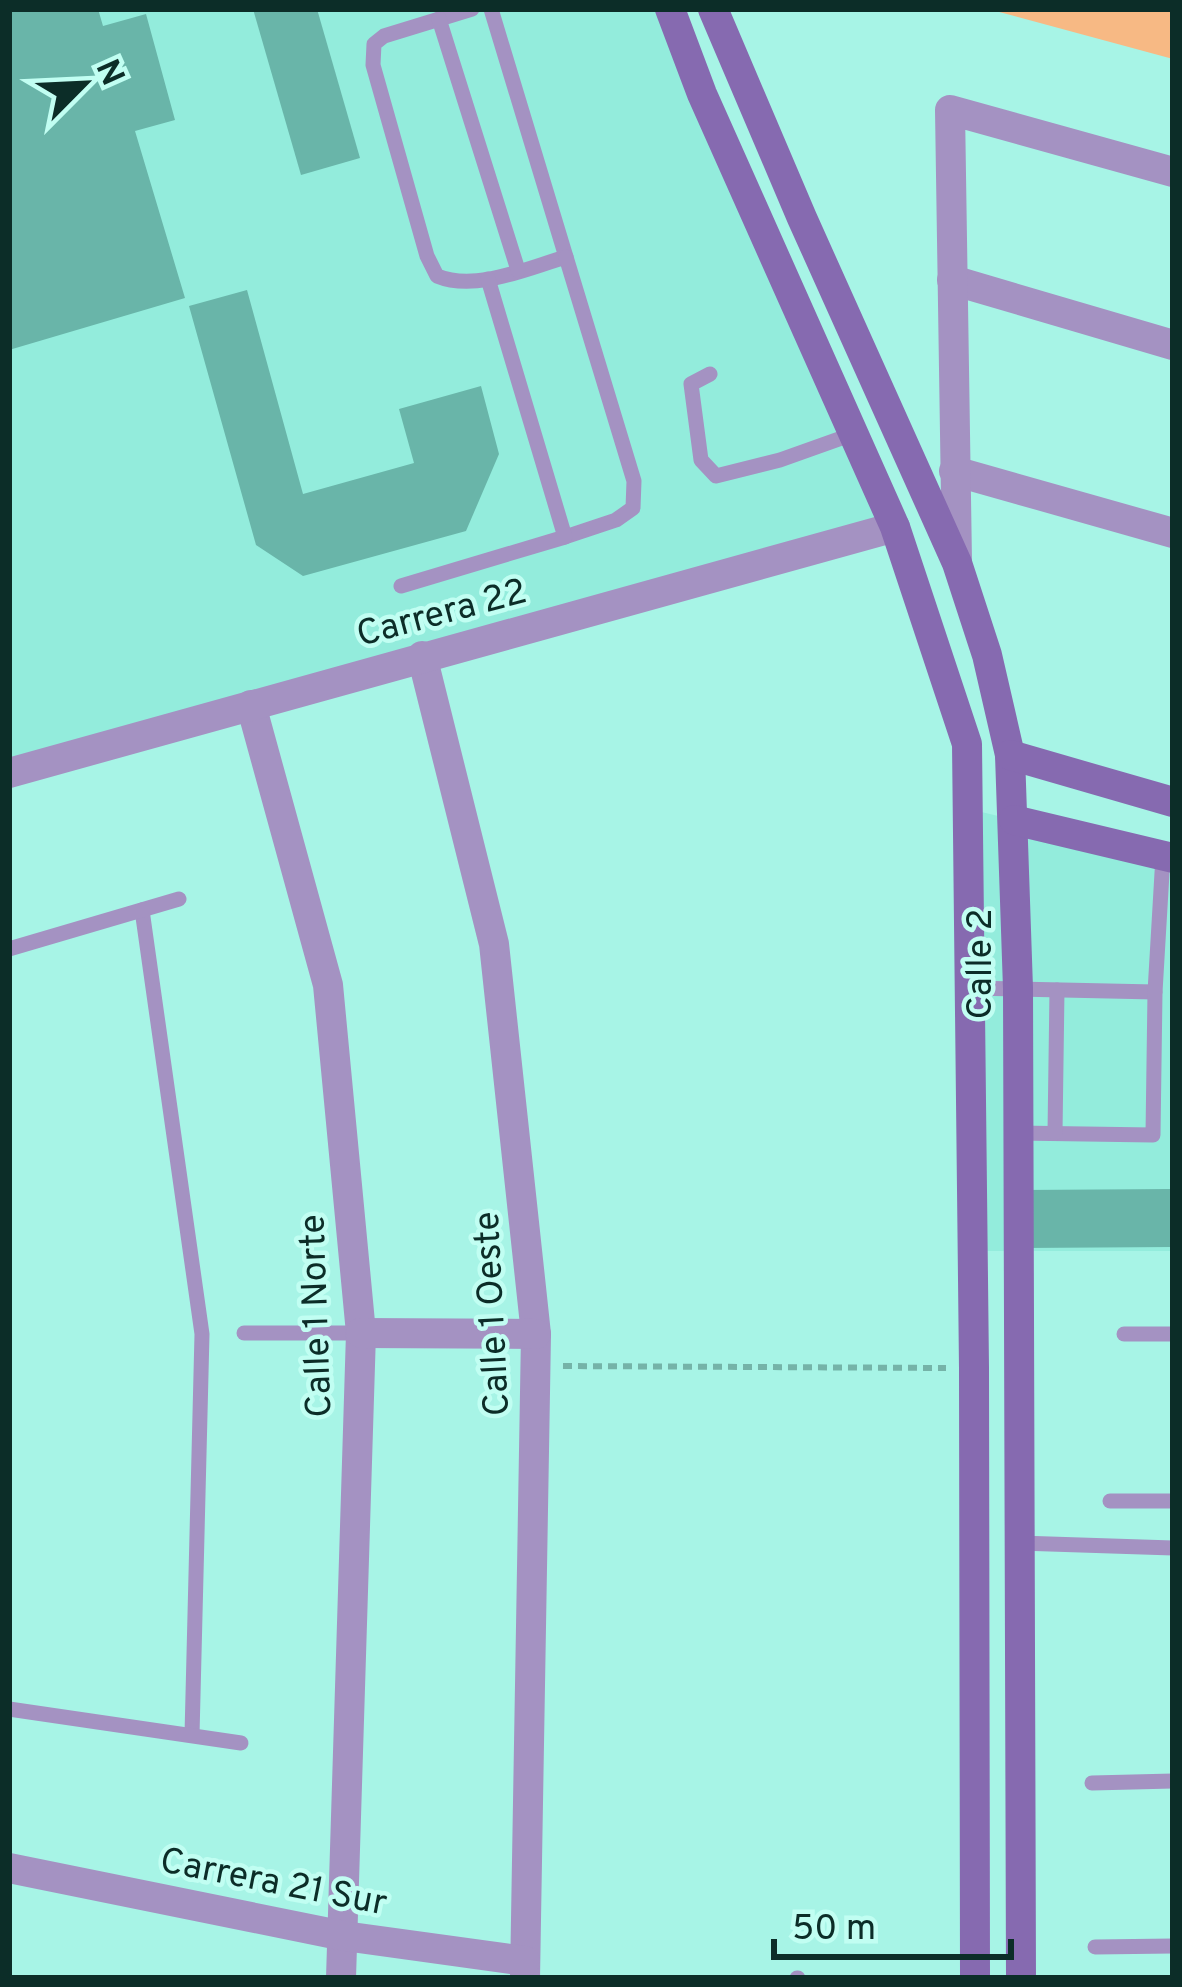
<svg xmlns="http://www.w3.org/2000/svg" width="1182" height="1987" font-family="Overpass,sans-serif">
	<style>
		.built { fill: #93ecdc }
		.green { fill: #f7b984 }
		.building { fill: #69b5a9 }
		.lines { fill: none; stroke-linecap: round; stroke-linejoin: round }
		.path { stroke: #75b3a8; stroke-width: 6; stroke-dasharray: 9 6; stroke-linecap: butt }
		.lane { stroke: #a492c2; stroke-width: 15 }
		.street { stroke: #a492c2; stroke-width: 30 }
		.secondary { stroke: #866ab0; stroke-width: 30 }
		.labels { text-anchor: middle; stroke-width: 9; stroke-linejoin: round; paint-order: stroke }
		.street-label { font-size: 36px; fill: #0c2d28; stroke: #c1fef2 }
	</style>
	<rect width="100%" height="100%" fill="#a7f4e6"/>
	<g class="built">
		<path d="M9,9h661l225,518 -886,246z"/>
		<path d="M969,809l204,49v393h-201z"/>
	</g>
	<path class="green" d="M988,9h185v50z"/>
	<g class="building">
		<path d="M9,9h89l5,17 43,-12 29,106 -40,11 50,167 -176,52z"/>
		<path d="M253,9h64l43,149 -59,17z"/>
		<path d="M247,290l56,204 111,-31 -15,-54 82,-23 18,68 -33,77 -163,45 -47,-31 -67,-239z"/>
		<path d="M1173,1189v58l-150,1 -1,-58z"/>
	</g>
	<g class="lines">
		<path class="path" d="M563,1366l383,2"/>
		<g class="lane">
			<path d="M472,9l-88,27 -10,8 -1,21 54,191 10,20c39,16 90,-8 129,-19l-75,-248"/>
			<path d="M439,19l79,251"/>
			<path d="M710,374l-19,10 10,76 15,16 64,-16 73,-26"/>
			<path d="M565,537l51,-17 17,-12 1,-27 -68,-224"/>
			<path d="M401,586l164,-49 -77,-258"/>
			<path d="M142,910l60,424 -10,401"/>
			<path d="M9,949l170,-50"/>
			<path d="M970,988l185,4"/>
			<path d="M1017,1133l136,2 2,-143 8,-136"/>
			<path d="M1055,1133l2,-143"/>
			<path d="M244,1333h117"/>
			<path d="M1124,1334h49"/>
			<path d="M1110,1501h63"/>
			<path d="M1019,1543l154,5"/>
			<path d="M9,1709l232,34"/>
			<path d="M1092,1783l81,-2"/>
			<path d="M1095,1947l78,-1"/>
			<path d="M797,1978h1"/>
		</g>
		<g class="street">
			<path d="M952,280l221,65"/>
			<path d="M954,471l219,62"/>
			<path d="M957,562l-7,-452 223,62"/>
			<path d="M422,656l72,288 42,390 -11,644"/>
			<path d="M251,705l77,280 33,348 -20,645"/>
			<path d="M9,773l886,-246"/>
			<path d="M361,1333l175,1"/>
			<path d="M9,1868l335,68 181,25"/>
		</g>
		<g class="secondary">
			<path d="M670,9l32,85 193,433 72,217 7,624 1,610"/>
			<path d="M713,9l89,209 155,345 30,92 23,100 8,233 3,990"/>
			<path d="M1010,755l163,47"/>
			<path d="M1014,820l159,38"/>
		</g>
	</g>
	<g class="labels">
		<g class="street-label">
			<text transform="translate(441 611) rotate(-15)" y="13">Carrera 22</text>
			<text transform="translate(978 964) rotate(-90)" y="13">Calle 2</text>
			<text transform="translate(490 1314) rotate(-93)" y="13">Calle 1 Oeste</text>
			<text transform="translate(314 1316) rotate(-92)" y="13">Calle 1 Norte</text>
			<text transform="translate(274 1880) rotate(11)" y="13">Carrera 21 Sur</text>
		</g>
	</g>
	<rect width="1182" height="1987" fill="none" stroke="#0c2d28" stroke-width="24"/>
	<g transform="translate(84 84) rotate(66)" stroke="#c1fef2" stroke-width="9" paint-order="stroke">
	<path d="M0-9L21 45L0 30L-21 45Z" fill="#0c2d28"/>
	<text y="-18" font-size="33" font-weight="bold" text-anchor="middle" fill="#0c2d28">N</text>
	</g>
	<path d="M774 1939v18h237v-18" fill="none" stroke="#0c2d28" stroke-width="6"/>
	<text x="792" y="1939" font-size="36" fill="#0c2d28" stroke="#c1fef2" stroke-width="9" paint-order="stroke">50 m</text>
</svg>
